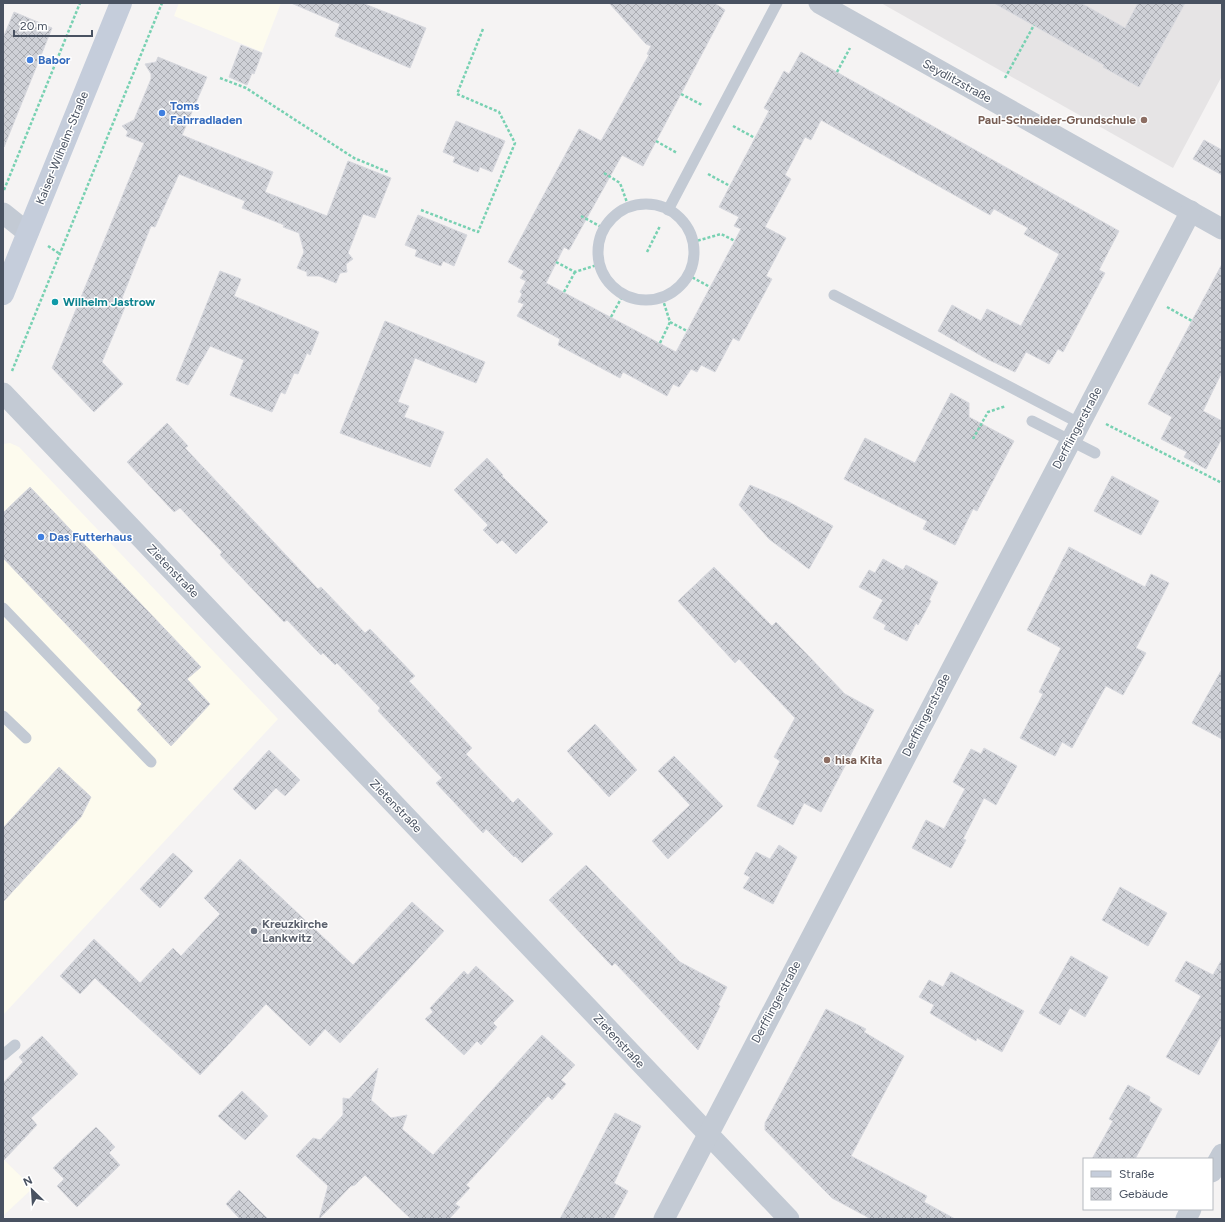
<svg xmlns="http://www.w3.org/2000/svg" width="1225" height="1222" font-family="Figtree,sans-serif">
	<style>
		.commercial { fill: #fdfbee }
		.education { fill: #e6e4e5 }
		.building { fill: url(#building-cross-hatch); stroke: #d7d8de }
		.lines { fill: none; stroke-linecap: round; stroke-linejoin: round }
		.path { stroke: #78d1b2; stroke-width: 2.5; stroke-dasharray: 3 2; stroke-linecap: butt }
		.lane { stroke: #c3cad4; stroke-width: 11 }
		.street { stroke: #c3cad4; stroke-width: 21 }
		.secondary { stroke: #c5cddb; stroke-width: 22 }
		.shop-dot { fill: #3f7fe0; stroke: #fff; stroke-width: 1.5 }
		.education-dot { fill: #8d6e63; stroke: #fff; stroke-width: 1.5 }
		.culture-dot { fill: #0f9aa8; stroke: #fff; stroke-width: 1.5 }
		.worship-dot { fill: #6b7280; stroke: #fff; stroke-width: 1.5 }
		.labels { text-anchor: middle; stroke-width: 3; stroke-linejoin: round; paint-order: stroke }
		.shop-label { font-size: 12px; font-weight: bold; fill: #366cbe; stroke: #fff; text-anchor: start }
		.street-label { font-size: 12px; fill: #495261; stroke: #fff }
		.education-label { font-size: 12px; font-weight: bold; fill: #785e54; stroke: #fff; text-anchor: end }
		.culture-label { font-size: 12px; font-weight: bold; fill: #0d838f; stroke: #fff; text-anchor: start }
		.worship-label { font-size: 12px; font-weight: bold; fill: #5b616d; stroke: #fff; text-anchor: start }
	</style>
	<defs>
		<pattern id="building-cross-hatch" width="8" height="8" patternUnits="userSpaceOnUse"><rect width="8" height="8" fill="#cfd1d7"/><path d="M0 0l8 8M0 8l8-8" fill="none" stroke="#aaacb2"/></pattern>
	</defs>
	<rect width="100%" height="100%" fill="#f5f3f3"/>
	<g class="commercial">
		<path d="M179,3h102l-19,49 -88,-36z"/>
		<path d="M10,443l9,4 259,272 -275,296v-571z"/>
		<path d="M3,1159l30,29 -30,28z"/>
	</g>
	<path class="education" d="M881,3h341v73l-49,92z"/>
	<g class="building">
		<path d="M291,3h71l64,25 -16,40 -75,-32 5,-12z"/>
		<path d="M609,3h105l11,7 -82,156 -21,-11 -53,95 -5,-3 -18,36 130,69 65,-123 -7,-3 5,-9 -20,-10 50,-96 -5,-3 20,-37 5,3 12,-22 318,179 -20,39 6,3 -42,79 -5,-3 -9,15 -23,-12 -11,20 -28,-13 -49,-28 14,-26 29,16 6,-12 34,17 38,-72 -35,-20 4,-6 -34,-19 -4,6 -169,-95 -10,20 -6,-3 -20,38 6,4 -26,48 21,11 -20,38 6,3 -33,62 -6,-3 -18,34 -14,-7 -4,7 -6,-3 -12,18 -6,-3 -6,12 -44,-24 -3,6 -62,-33 2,-6 -43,-23 7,-12 -6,-2 4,-8 -2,-2 6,-11 -6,-3 4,-7 -16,-9 71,-133 22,12 48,-86 -2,-1 4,-8 -5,-2z"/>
		<path d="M994,3h87l44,25 13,-25h47l-46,84 -36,-20 1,-2z"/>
		<path d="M14,12l38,16 -48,119 -1,-109z"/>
		<path d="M241,45l21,8 -8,21 -2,-1 -5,12 -18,-8z"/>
		<path d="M158,57l49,20 -25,58 91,37 -8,20 62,24 21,-55 43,17 -16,40 -12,-4 -15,39 5,6 -7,5 1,8 -7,1 -4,10 -17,-7h-12v-4l-10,-4 7,-16 -5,-19 -16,-6 1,-2 -42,-17 3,-7 -66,-27 -24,53 -4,-1 -29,72 1,1 -2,7 4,1 -23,55 21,22 -29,28 -42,-44 92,-225 -18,-7 2,-4 -6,-6 12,-6 17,-41v-5l-6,-10 11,-2z"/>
		<path d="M456,121l49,20 -13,31 -12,-5 -2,5 -25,-10 2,-5 -12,-5z"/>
		<path d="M1204,140l18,10v25l-29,-16z"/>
		<path d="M418,215l49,20 -13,31 -11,-5 -2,5 -26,-10 2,-6 -12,-5z"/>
		<path d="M1222,264v108l-19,39 19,10v17l-16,31 -22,-12 3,-5 -26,-13 11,-22 -24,-13z"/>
		<path d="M220,271l21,8 -7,17 85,36 -9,23 -3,-2 -9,21 -4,-1 -9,21 -4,-2 -9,20 -42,-17 14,-35 -34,-14 -22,39 -12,-5z"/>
		<path d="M385,321l100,41 -9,21 -61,-25 -17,44 11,4 -5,11 40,15 -14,35 -90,-34z"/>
		<path d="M951,393l18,10v14l45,24 -37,70 -4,-2 -18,36 -32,-16 4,-8 -83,-42 21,-41 50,25z"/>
		<path d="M167,423l21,23 -3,2 133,141 3,-2 44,46 5,-4 45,47 -6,5 63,67 -6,6 47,49 5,-5 35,36 -31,29 -7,-7 -1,1 -28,-28 -3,4 -47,-50 6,-5 -64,-67 2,-3 -43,-45 -2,2 -12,-12 -2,2 -34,-35 -3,2 -64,-67 2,-3 -42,-44 -6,4 -47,-50z"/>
		<path d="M487,458l16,17 -1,1 46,46 -32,32 -14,-14 -5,4 -14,-14 5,-5 -34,-35z"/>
		<path d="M1112,476l47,25 -18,34 -47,-24z"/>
		<path d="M750,485l39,17 44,24 -24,43 -40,-30 -30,-34z"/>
		<path d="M30,487l171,180 -14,12 23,25 -39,42 -34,-36 5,-6 -139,-146v-45z"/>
		<path d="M1069,547l76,40 6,-13 18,9 -33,65 10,5 -23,42 -17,-9 -34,62 -10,-6 -7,14 -35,-18 23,-44 -4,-2 22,-44 -34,-18z"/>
		<path d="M883,559l20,11 3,-5 32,17 -9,18 2,1 -13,24 -2,-2 -9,18 -23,-12 2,-4 -13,-7 10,-18 -24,-13 10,-17 6,3z"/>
		<path d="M714,567l58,59 4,-4 69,72 29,16 -53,102 -17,-9 -11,22 -36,-19 23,-45 -6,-4 21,-39 -56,-59 -4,4 -57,-62z"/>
		<path d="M1222,669v70l-30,-16z"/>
		<path d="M595,724l42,46 -28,27 -42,-46z"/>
		<path d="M984,748l33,18 -21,39 -12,-7 -21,41 3,1 -15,28 -39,-20 14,-28 18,9 21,-40 -12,-7 18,-33 10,5z"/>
		<path d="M269,750l31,30 -15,16 -9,-8 -21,22 -22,-21z"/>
		<path d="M674,756l49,50 -55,53 -16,-18 38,-36 -32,-34z"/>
		<path d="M59,767l32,30 -10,20 -78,85v-74z"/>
		<path d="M779,845l18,12 -24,47 -30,-16 7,-11 -6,-3 12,-22 14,7z"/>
		<path d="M173,853l20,18 -33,37 -20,-19z"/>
		<path d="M240,859l113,106 59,-63 32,29 -104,112 -15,-14 -15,17 -44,-42 -66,71 -105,-97 -15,16 -20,-18 34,-37 46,44 33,-35 8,8 39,-42 -16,-16z"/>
		<path d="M586,865l94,97 47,25 -9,18 2,1 -22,44 -83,-87 -3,3 -63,-66z"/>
		<path d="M1120,887l47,26 -19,33 -46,-26z"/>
		<path d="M1071,956l37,21 -23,40 -15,-9 -10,17 -21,-12z"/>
		<path d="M1222,959v75l-23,41 -33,-18 35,-61 -26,-15 11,-20 27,14z"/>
		<path d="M476,966l38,35 -21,22 4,4 -16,18 -4,-4 -13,14 -39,-36 8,-7 -3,-4 34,-37 4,4z"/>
		<path d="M951,972l73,39 -22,41 -25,-14 -1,3 -46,-28 4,-8 -15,-8 10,-17 14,7z"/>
		<path d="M826,1009l40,20 -2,3 40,24 -53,100 76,40 -3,6 31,17h-84l-39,-21 -67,-68v-7z"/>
		<path d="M542,1035l33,30 -14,15 5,4 -14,16 -4,-4 -82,89 4,3 -15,16 5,3 -11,12h-38l-46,-44 -10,10 -4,1 -32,33 9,-33 -32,-30 17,-18 7,2 23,-25v-17l6,1 29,-31 -7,32 20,18 16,-3 -5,14 31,26z"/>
		<path d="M42,1036l36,38 -47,44 6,7 -34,36v-78l20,-21 -4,-5z"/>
		<path d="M1128,1085l22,12 -1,4 13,8 -27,50h-43l21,-38 -4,-2z"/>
		<path d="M242,1091l26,25 -23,24 -27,-24z"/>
		<path d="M615,1113l26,13 -27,57 14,8 -15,28h-53z"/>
		<path d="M96,1127l19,20 -6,6 11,12 -43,42 -20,-21 7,-7 -11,-11z"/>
		<path d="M239,1190l29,29h-28l-14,-15z"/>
	</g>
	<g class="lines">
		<g class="path">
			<path d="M837,72l13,-24"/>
			<path d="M220,78l26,10 108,70 34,14"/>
			<path d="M1005,78l29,-53"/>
			<path d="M681,94l21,11"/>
			<path d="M733,126l22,12"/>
			<path d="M656,141l21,12"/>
			<path d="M604,173l16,10 9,25"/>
			<path d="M708,174l22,12"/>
			<path d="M4,190l76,-187"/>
			<path d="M421,210l57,22 37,-89 -16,-31 -42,-18 26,-65"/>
			<path d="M581,216l24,13"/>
			<path d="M693,242l28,-8 14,7"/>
			<path d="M48,246l12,8"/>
			<path d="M647,252l13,-26"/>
			<path d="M556,262l19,10 25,-8"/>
			<path d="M688,275l22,12"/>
			<path d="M564,292l11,-20"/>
			<path d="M1167,307l25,14"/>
			<path d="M611,317l12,-22"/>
			<path d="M670,322l17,9"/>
			<path d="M660,343l10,-21 -8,-25"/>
			<path d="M12,371l150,-368"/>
			<path d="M1106,424l116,59"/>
			<path d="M973,439l15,-27 18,-6"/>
		</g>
		<g class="lane">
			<circle cx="646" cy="252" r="48"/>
			<path d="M668,210l109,-207"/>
			<path d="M834,295l245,128"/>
			<path d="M1032,421l63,32"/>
			<path d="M3,608l148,154"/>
			<path d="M3,716l23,22"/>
			<path d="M3,1055l12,-10"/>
		</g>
		<g class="street">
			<path d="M819,3l403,226"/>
			<path d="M3,213l25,20"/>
			<path d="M3,393l786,826"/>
			<path d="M1212,1172l10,-18"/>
			<path d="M664,1219l527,-1008"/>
			<path d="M1186,1219l5,-10"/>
		</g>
		<path class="secondary" d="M3,294l118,-291"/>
	</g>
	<g class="shop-dot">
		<circle cx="30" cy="60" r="4"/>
		<circle cx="162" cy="113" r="4"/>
		<circle cx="41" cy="537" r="4"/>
	</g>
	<g class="education-dot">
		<circle cx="1144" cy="120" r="4"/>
		<circle cx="827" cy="760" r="4"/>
	</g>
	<circle class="culture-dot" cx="55" cy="302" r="4"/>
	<circle class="worship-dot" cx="254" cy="931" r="4"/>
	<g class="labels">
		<g class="shop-label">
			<text x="38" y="64">Babor</text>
			<text x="170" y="110">Toms<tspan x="170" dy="14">Fahrradladen</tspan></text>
			<text x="49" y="541">Das Futterhaus</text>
		</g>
		<g class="street-label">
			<text transform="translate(957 81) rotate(29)" y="4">Seydlitzstraße</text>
			<text transform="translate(62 148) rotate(-68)" y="4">Kaiser-Wilhelm-Straße</text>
			<text transform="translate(1077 428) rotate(-62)" y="4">Derfflingerstraße</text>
			<text transform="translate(173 571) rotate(46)" y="4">Zietenstraße</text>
			<text transform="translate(926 715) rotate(-63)" y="4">Derfflingerstraße</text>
			<text transform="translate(396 806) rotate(46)" y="4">Zietenstraße</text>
			<text transform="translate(776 1002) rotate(-62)" y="4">Derfflingerstraße</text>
			<text transform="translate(619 1041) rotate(47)" y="4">Zietenstraße</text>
		</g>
		<g class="education-label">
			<text x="1136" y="124">Paul-Schneider-Grundschule</text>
			<text x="835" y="764" text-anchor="start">hisa Kita</text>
		</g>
		<g class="culture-label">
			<text x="63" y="306">Wilhelm Jastrow</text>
		</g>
		<g class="worship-label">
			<text x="262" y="928">Kreuzkirche<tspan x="262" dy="14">Lankwitz</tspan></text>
		</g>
	</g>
	<rect width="1225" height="1222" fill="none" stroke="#495261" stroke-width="8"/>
	<rect x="1083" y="1158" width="130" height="52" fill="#ffffff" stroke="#b6bac0"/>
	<rect x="1091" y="1171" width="20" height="6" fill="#c5cddb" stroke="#b6bac0"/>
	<text x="1119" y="1178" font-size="12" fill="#495261">Straße</text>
	<rect x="1091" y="1188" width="20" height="12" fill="url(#building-cross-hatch)" stroke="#b6bac0"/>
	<text x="1119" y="1198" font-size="12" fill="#495261">Gebäude</text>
	<g transform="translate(32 1190) rotate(335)" stroke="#ffffff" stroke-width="3" paint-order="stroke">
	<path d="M0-3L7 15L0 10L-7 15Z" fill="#495261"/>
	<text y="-6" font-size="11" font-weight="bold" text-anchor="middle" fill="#495261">N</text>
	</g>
	<path d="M14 30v6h78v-6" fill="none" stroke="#495261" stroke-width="2"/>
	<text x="20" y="30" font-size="12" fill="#495261" stroke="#ffffff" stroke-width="3" paint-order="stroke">20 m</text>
</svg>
